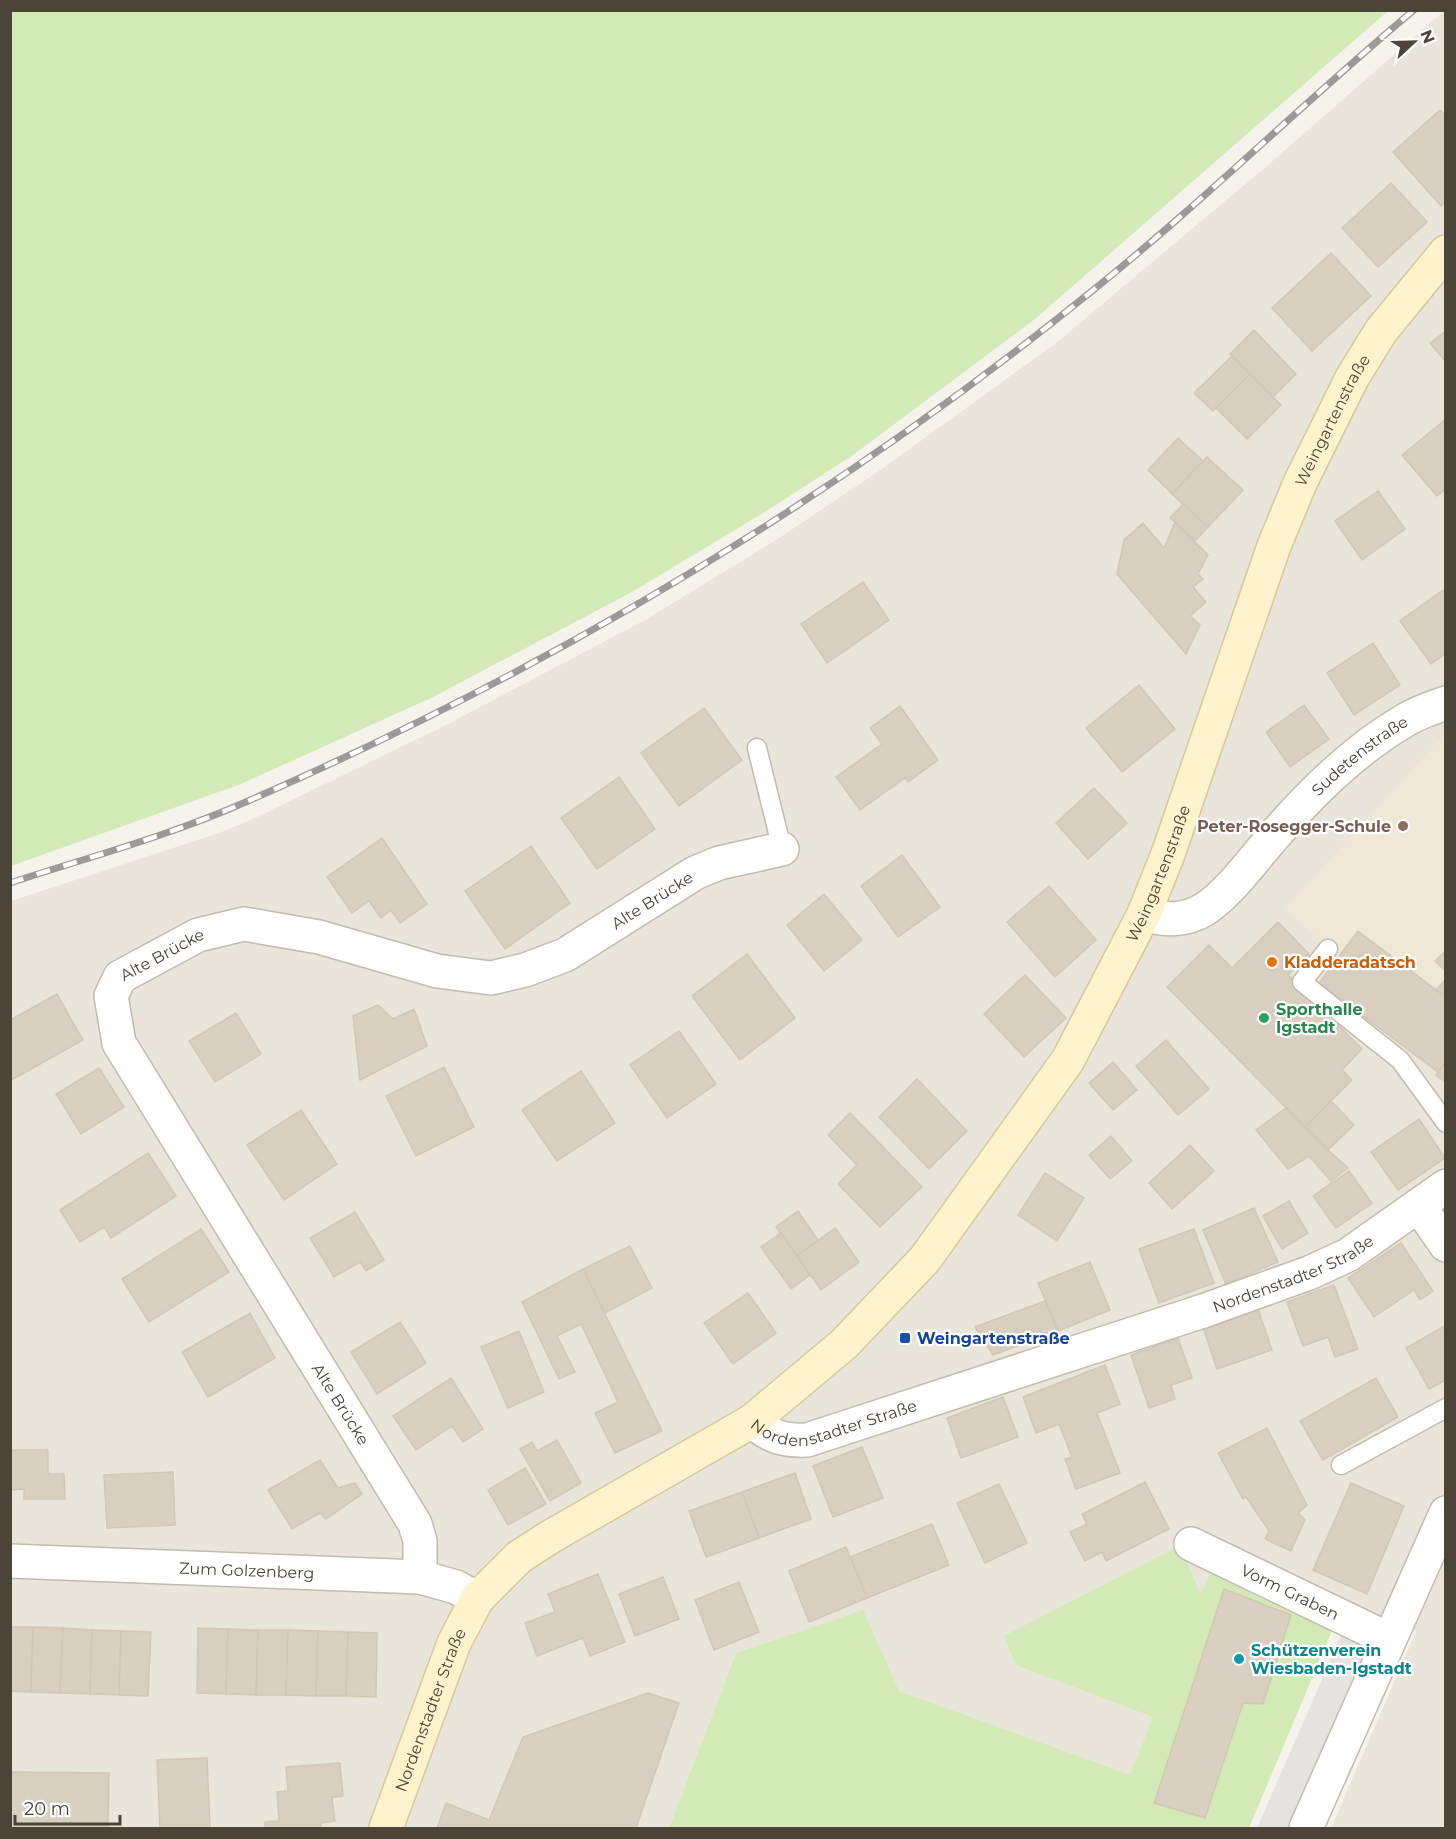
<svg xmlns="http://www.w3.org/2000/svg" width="1456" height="1839" font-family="Montserrat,sans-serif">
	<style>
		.residential { fill: #eae5da }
		.education { fill: #efe8d6 }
		.green { fill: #d2eab5 }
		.parking { fill: #e5e3e0 }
		.building { fill: #d8cfc1; stroke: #d3c7b4; stroke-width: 1.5 }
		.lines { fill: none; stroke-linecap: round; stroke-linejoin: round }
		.lane-casing { stroke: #c2bbae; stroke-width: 21 }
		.street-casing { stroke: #c2bbae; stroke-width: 36 }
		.secondary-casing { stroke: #d6c79b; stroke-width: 36 }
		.lane { stroke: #fff; stroke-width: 18 }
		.street { stroke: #fff; stroke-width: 33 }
		.secondary { stroke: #fff3cd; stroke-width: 33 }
		.rail-casing { stroke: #9a9a9a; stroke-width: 7 }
		.rail { stroke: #fff; stroke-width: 4.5; stroke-dasharray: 14; stroke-linecap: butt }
		.education-dot { fill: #8d6e63; stroke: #fff; stroke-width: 2 }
		.food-dot { fill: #e8710a; stroke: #fff; stroke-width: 2 }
		.leisure-dot { fill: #2e9e5b; stroke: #fff; stroke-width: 2 }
		.transit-dot { fill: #1a4fb4; stroke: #fff; stroke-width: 2 }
		.culture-dot { fill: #0f9aa8; stroke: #fff; stroke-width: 2 }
		.labels { text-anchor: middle; stroke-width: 4.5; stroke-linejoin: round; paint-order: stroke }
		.street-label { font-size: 16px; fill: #4b4439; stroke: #fff }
		.education-label { font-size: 16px; font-weight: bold; fill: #785e54; stroke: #fff; text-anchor: end }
		.food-label { font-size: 16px; font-weight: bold; fill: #c56008; stroke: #fff; text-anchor: start }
		.leisure-label { font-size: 16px; font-weight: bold; fill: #27864d; stroke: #fff; text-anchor: start }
		.transit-label { font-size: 16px; font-weight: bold; fill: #164399; stroke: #fff; text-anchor: start }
		.culture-label { font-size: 16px; font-weight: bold; fill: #0d838f; stroke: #fff; text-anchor: start }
	</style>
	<rect width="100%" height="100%" fill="#f6f3ec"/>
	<path class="residential" d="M1444,11l1,1817h-114l85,-196 -195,-87 -91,231 -231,-85 -163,-38 -67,175h-658v-927l208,-68 36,-15 191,-93 201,-106 132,-81 100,-67 177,-128 205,-172z"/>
	<path class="education" d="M1438,741l7,2 1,319 -8,10 -119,-89 19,-26 -54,-48z"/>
	<g class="green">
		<path d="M10,11l1,-1 1377,1 -353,308 -182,136 -88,57 -133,80 -199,105 -192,87 -230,82z"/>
		<path d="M1179,1546l22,48 11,-25 122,57 -85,202h-580l67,-175 127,-43 36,81 231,84 23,-58 -137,-52 -12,-29z"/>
	</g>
	<path class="parking" d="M1341,1636l31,13 -79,179h-36z"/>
	<g class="building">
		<path d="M1440,110l6,6v85l-5,5 -48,-54z"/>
		<path d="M1391,183l36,39 -49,45 -36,-39z"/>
		<path d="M1331,253l40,43 -59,55 -40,-43z"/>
		<path d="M1254,330l42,44 -23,23 -43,-43z"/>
		<path d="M1446,331v31l-16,-19z"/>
		<path d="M1232,356l18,18 -37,37 -19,-18z"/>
		<path d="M1250,374l31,31 -34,34 -31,-31z"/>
		<path d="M1446,419v70l-9,7 -35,-41z"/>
		<path d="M1178,438l25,23 -31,33 -24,-24z"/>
		<path d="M1207,457l36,33 -35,37 -36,-33z"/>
		<path d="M1378,491l27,38 -43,31 -27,-39z"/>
		<path d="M1183,504l25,23 -13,14 -25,-23z"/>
		<path d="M1175,522l33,33 -10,19 5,5 -10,8 13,15 -16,14 10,9 -14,29 -69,-80 7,-34 19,-17 21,25z"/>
		<path d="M863,582l26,38 -62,43 -26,-39z"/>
		<path d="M1443,590l3,4v59l-15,11 -31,-43z"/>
		<path d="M1373,643l27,42 -46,30 -27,-42z"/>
		<path d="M1139,685l36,44 -53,43 -36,-44z"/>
		<path d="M1304,705l25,34 -39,28 -24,-35z"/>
		<path d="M900,706l38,54 -30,22 -3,-4 -45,32 -24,-33 46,-33 -12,-16z"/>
		<path d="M704,708l38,52 -63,46 -38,-53z"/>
		<path d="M619,777l36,52 -58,40 -36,-51z"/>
		<path d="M1094,788l33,35 -39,36 -32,-36z"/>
		<path d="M382,838l45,66 -27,19 -9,-13 -10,8 -12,-17 -17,12 -25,-36z"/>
		<path d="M531,846l39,57 -65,46 -40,-58z"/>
		<path d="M902,855l38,52 -42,30 -37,-51z"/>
		<path d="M1049,886l47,54 -41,37 -48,-55z"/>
		<path d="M824,894l38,46 -38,31 -37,-46z"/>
		<path d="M1278,922l31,32 -21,21 74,74 -20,21 10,10 -47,47 -138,-140 42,-42 23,23z"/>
		<path d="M1358,931l88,66v65l-8,10 -119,-89z"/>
		<path d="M1446,951v20l-11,-10z"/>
		<path d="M747,954l48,64 -55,42 -48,-64z"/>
		<path d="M1025,975l41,43 -42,39 -40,-43z"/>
		<path d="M1446,979v18l-10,-7z"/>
		<path d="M57,994l26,46 -73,41v-61z"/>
		<path d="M378,1005l15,14 21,-10 13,37 -67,34 -7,-64z"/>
		<path d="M236,1013l25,41 -46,28 -26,-41z"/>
		<path d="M679,1031l37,53 -49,34 -37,-53z"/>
		<path d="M1166,1040l43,49 -31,26 -42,-49z"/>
		<path d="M1113,1062l24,28 -24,20 -24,-27z"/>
		<path d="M1446,1062v20l-10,-7z"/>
		<path d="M444,1067l30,60 -58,29 -30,-60z"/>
		<path d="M99,1068l25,39 -43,27 -25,-40z"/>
		<path d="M581,1071l34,52 -58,38 -35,-51z"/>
		<path d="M917,1079l50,52 -38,38 -50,-52z"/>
		<path d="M1331,1101l23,24 -26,25 -23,-23z"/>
		<path d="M1286,1108l42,42 20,18 -17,13 -22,-25 -21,13 -32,-39z"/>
		<path d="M301,1110l36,54 -53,36 -37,-55z"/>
		<path d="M850,1113l72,74 -42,40 -42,-43 19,-19 -29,-30z"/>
		<path d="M1419,1119l26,39 -47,32 -27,-38z"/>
		<path d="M1111,1136l21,25 -22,18 -21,-24z"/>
		<path d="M1190,1145l24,26 -42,38 -23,-26z"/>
		<path d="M148,1153l28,43 -65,42 -7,-11 -24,15 -20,-32z"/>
		<path d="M1349,1171l23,32 -36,25 -23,-32z"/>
		<path d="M1045,1173l39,25 -27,43 -39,-26z"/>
		<path d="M1289,1201l19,32 -26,16 -19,-33z"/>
		<path d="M1254,1208l24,54 -52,22 -23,-54z"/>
		<path d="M798,1211l20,29 -21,16 -21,-29z"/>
		<path d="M355,1212l29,48 -18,11 -6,-9 -26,15 -24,-39z"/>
		<path d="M835,1228l24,34 -38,28 -24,-34z"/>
		<path d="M201,1229l28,43 -80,50 -27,-43z"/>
		<path d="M1194,1229l20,54 -55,20 -20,-54z"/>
		<path d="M781,1233l29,42 -19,14 -30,-42z"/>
		<path d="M1401,1243l32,48 -13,9 -6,-10 -40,27 -26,-39z"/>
		<path d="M630,1246l22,42 -47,25 -22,-44z"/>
		<path d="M1090,1262l20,48 -52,21 -20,-48z"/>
		<path d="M583,1269l79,162 -47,22 -20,-40 23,-11 -37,-78 -24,12 18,36 -16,7 -37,-77z"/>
		<path d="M1334,1285l24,64 -23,8 -7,-20 -25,9 -16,-44z"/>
		<path d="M748,1293l28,40 -43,31 -29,-41z"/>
		<path d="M1045,1301l13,30 -65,24 -18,-28z"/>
		<path d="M1258,1309l14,41 -55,19 -14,-42z"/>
		<path d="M250,1313l25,45 -67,39 -26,-45z"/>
		<path d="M400,1322l26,41 -49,31 -26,-42z"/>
		<path d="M1446,1325v55l-17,9 -23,-41z"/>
		<path d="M519,1331l25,61 -36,16 -27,-61z"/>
		<path d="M1178,1338l14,40 -21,7 4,14 -26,9 -18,-53z"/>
		<path d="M1105,1365l15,39 -23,9 23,60 -44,16 -11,-30 7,-2 -13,-33 -23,9 -13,-36z"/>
		<path d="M451,1378l32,51 -20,13 -11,-16 -36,24 -23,-34z"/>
		<path d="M1376,1378l22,39 -75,43 -23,-39z"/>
		<path d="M1003,1397l15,40 -57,21 -14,-40z"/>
		<path d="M1267,1428l40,77 -9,8 7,7 -14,31 -26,-12 4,-8 -23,-34 -3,2 -25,-46z"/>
		<path d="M557,1440l24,43 -31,18 -30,-52 12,-7 5,9z"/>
		<path d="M862,1447l21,51 -50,19 -20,-51z"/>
		<path d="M10,1450h38v24h16l1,25h-41v-10l-14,1z"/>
		<path d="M320,1460l18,28 17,-5 7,11 -36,25 -6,-6 -28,16 -24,-39z"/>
		<path d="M525,1468l21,36 -38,21 -20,-35z"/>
		<path d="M173,1472l2,53 -68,3 -3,-53z"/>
		<path d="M795,1473l16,46 -52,19 -17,-46z"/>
		<path d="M1145,1482l24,47 -63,32 -4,-9 -17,9 -15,-29 17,-8 -5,-10z"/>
		<path d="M1351,1483l53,23 -37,88 -54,-24z"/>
		<path d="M999,1484l28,59 -42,20 -28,-60z"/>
		<path d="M742,1492l17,46 -53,19 -17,-46z"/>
		<path d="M932,1524l17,41 -82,33 -17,-41z"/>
		<path d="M846,1547l21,51 -58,24 -20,-51z"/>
		<path d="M598,1574l27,68 -35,14 -7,-18 -46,18 -12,-33 30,-11 -7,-18z"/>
		<path d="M663,1577l16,42 -44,17 -16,-42z"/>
		<path d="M739,1582l20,50 -45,18 -19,-50z"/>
		<path d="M1224,1589l67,26 -28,89 -20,-1 -38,115 -51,-15z"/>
		<path d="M10,1627h23l-2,65 -21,-1z"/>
		<path d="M33,1627l30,1 -3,65 -29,-1z"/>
		<path d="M63,1628l29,2 -2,64 -30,-1z"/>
		<path d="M198,1628l30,1 -2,65 -29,-1z"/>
		<path d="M228,1629l30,1 -2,65 -30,-1z"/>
		<path d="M92,1630l29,1 -2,64 -29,-1z"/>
		<path d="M258,1630h30l-2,65h-30z"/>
		<path d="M288,1630l30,1 -2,65 -30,-1z"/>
		<path d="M121,1631l30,1 -3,64 -29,-1z"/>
		<path d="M318,1631l30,1 -2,64h-30z"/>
		<path d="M348,1632l29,1 -1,64 -30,-1z"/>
		<path d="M648,1693l31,10 -43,125h-199l9,-25 43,17 34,-83z"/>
		<path d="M207,1758l3,70h-50l-3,-68z"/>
		<path d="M340,1763l3,33 -11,1 3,24 -14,2v5h-56v-6l14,-1 -2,-29 11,-1 -2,-24z"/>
		<path d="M10,1772l99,1 -1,55h-98z"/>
	</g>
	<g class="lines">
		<defs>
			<g id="lane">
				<path d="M757,748l25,101"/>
				<path d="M1328,949l-26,33 98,78 46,63"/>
				<path d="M1341,1465l105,-57"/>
			</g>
			<g id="street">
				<path id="s1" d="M1144,914c22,7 41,7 61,-5 27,-18 53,-56 75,-80 35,-40 78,-81 124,-108 12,-8 28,-13 42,-18"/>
				<path d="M1419,1206l27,39"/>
				<path id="s2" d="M752,1421c18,16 32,20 55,19l396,-129 106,-38 39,-18 98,-69"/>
				<path id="s3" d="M1191,1544l197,95"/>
				<path id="s4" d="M10,1561l410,16 36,10 21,12"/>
				<path id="s5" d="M420,1577v-36l-5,-17 -296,-481 -8,-47 9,-19 78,-42 46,-11 75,13 118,34 54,7 34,-8 40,-15 130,-82 24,-10 63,-14"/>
				<path d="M1306,1828l140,-315"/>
			</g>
			<g id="secondary">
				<path id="s6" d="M386,1828l68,-185 23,-44 42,-42 31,-20 202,-116 92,-77 81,-85 143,-199 76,-146 24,-60 106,-308 26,-63 52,-105 29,-47 65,-79"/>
			</g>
		</defs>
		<use href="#lane" class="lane-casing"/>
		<use href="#street" class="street-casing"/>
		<use href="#secondary" class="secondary-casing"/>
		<use href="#lane" class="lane"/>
		<use href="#street" class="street"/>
		<use href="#secondary" class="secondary"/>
		<defs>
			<path id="rail" d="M10,883c79,-26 162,-48 238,-82 303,-132 587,-302 844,-510 111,-89 213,-190 322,-281"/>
		</defs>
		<use href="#rail" class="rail-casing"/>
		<use href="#rail" class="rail"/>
	</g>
	<circle class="education-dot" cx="1403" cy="826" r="6"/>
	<circle class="food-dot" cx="1272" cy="962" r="6"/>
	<circle class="leisure-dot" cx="1264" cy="1018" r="6"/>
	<rect class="transit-dot" x="899" y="1332" width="12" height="12" rx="3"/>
	<circle class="culture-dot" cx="1239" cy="1659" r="6"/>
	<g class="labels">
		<g class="street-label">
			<text dy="6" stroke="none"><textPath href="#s6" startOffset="1752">Weingartenstraße</textPath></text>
			<text dy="6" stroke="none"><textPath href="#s1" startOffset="282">Sudetenstraße</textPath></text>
			<text dy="6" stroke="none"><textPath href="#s6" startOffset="1266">Weingartenstraße</textPath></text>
			<text dy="6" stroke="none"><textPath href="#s5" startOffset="1257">Alte Brücke</textPath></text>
			<text dy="6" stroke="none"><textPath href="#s5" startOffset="735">Alte Brücke</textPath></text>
			<text dy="6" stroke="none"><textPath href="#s2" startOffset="574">Nordenstadter Straße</textPath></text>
			<text transform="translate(341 1404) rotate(58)" y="6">Alte Brücke</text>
			<text dy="6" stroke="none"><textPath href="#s2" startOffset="88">Nordenstadter Straße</textPath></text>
			<text dy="6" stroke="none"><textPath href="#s4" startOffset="237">Zum Golzenberg</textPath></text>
			<text dy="6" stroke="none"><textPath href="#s3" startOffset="110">Vorm Graben</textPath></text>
			<text dy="6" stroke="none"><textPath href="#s6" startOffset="126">Nordenstadter Straße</textPath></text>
		</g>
		<g class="education-label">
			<text x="1391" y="832">Peter-Rosegger-Schule</text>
		</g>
		<g class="food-label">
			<text x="1284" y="968">Kladderadatsch</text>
		</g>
		<g class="leisure-label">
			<text x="1276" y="1015">Sporthalle<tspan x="1276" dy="18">Igstadt</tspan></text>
		</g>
		<g class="transit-label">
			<text x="917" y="1344">Weingartenstraße</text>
		</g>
		<g class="culture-label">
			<text x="1251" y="1656">Schützenverein<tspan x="1251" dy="18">Wiesbaden-Igstadt</tspan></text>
		</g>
	</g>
	<rect width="1456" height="1839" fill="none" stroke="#4b4439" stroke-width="24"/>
	<g transform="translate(1414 42) rotate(68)" stroke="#ffffff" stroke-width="4.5" paint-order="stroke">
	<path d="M0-4.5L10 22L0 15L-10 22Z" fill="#4b4439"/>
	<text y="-9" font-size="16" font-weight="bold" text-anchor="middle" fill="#4b4439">N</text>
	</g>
	<path d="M15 1815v9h105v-9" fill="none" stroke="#4b4439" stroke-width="3"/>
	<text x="24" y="1815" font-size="18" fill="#4b4439" stroke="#ffffff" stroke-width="4.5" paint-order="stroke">20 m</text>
</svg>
